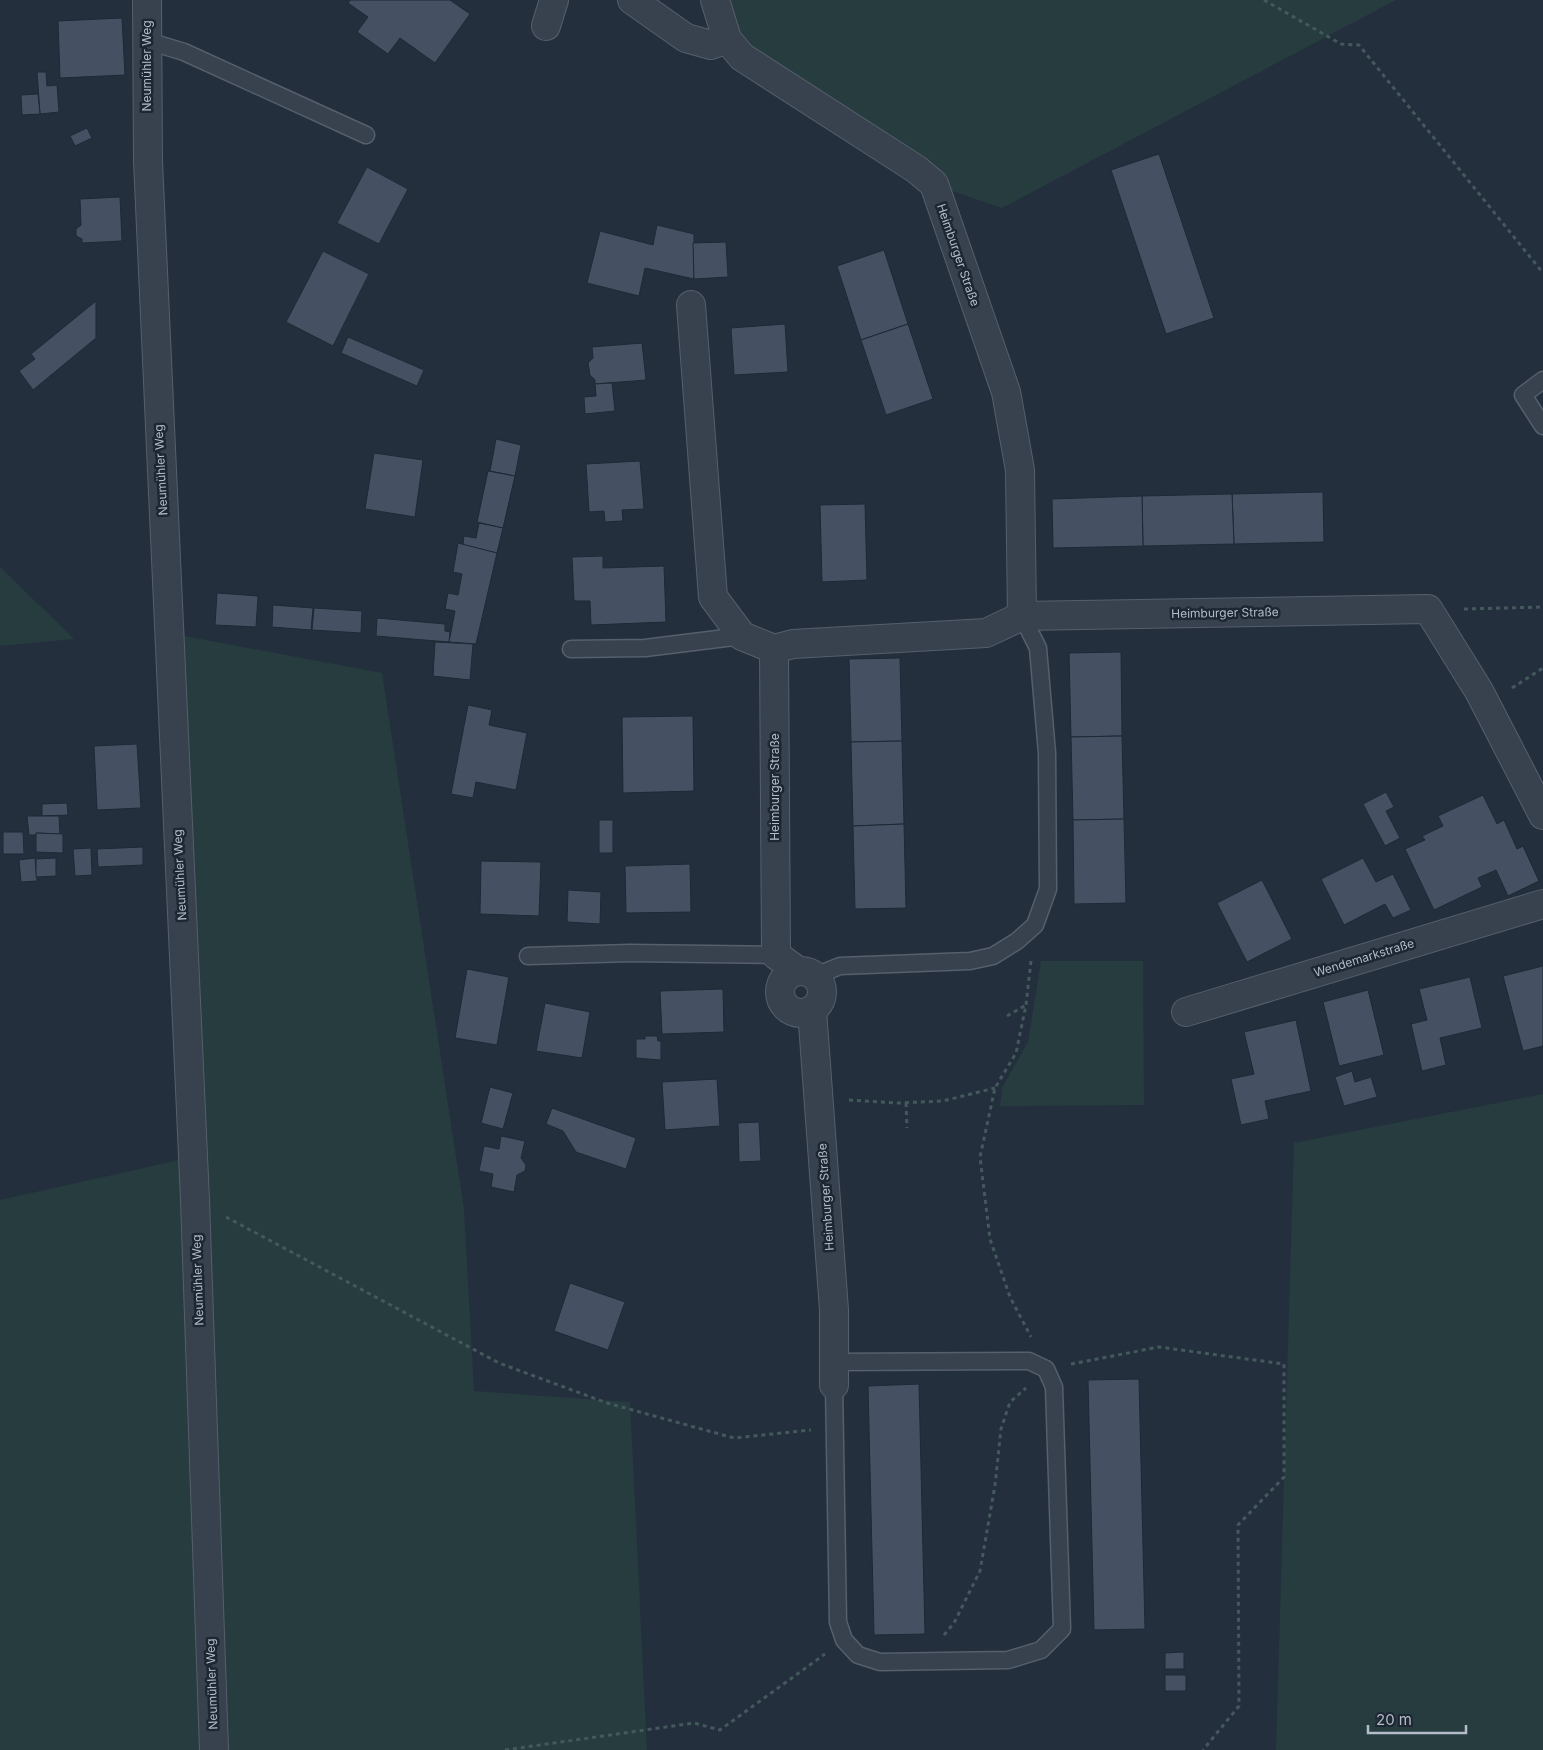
<svg xmlns="http://www.w3.org/2000/svg" width="1543" height="1750" font-family="Inter,sans-serif">
	<style>
		.green { fill: #263c3f }
		.building { fill: #455162; stroke: #1f2835 }
		.lines { fill: none; stroke-linecap: round; stroke-linejoin: round }
		.service-casing { stroke: #565f6c; stroke-width: 19 }
		.minor-casing { stroke: #565f6c; stroke-width: 30 }
		.path { stroke: #44595c; stroke-width: 3; stroke-dasharray: 4 4; stroke-linecap: butt }
		.service { stroke: #38414e; stroke-width: 16 }
		.minor { stroke: #38414e; stroke-width: 28 }
		.labels { text-anchor: middle; stroke-width: 5; stroke-linejoin: round; paint-order: stroke }
		.street-label { font-size: 12px; fill: #b4bcc9; stroke: #1d2633 }
	</style>
	<rect width="100%" height="100%" fill="#242f3e"/>
	<g class="green">
		<path d="M721,0h675l-394,208 -59,-20 -196,-137z"/>
		<path d="M0,567l74,72 -74,7z"/>
		<path d="M179,635l203,38 82,536 10,182 156,11 17,348h-647v-550l193,-43z"/>
		<path d="M1041,961h102l1,144 -144,1 2,-18 26,-46z"/>
		<path d="M1543,1094v656h-267l18,-607z"/>
	</g>
	<g class="building">
		<path d="M350,0h100l20,14 -35,49 -35,-25 -12,16 -31,-22 11,-15 -20,-14z"/>
		<path d="M122,18l3,57 -65,3 -2,-57z"/>
		<path d="M37,72h9l1,14 10,-1 2,27 -19,2z"/>
		<path d="M38,94l2,20 -18,1 -1,-20z"/>
		<path d="M87,128l5,10 -17,8 -5,-10z"/>
		<path d="M1159,154l55,164 -48,16 -55,-164z"/>
		<path d="M367,167l41,22 -29,55 -42,-21z"/>
		<path d="M120,197l2,44 -40,2v-4l-6,-3v-7l5,-4 -1,-26z"/>
		<path d="M657,225l37,9v45l-49,-11 -6,28 -52,-13 13,-52 53,14z"/>
		<path d="M726,242l2,35 -34,2 -1,-36z"/>
		<path d="M884,250l24,74 -47,16 -24,-74z"/>
		<path d="M323,251l46,23 -36,72 -47,-24z"/>
		<path d="M96,301v37l-63,52 -14,-19 16,-12 -4,-5z"/>
		<path d="M785,324l3,48 -54,3 -3,-47z"/>
		<path d="M908,324l25,75 -47,16 -25,-75z"/>
		<path d="M348,337l76,33 -7,16 -76,-33z"/>
		<path d="M642,343l4,37 -51,4v-4l-5,-5 -2,-12 5,-5 -1,-11z"/>
		<path d="M612,383l3,28 -30,3 -1,-17 12,-1 -1,-12z"/>
		<path d="M496,439l25,6 -6,31 -25,-5z"/>
		<path d="M374,453l49,7 -8,57 -50,-8z"/>
		<path d="M640,461l4,48 -22,1 1,11 -18,1 -1,-11 -15,1 -3,-48z"/>
		<path d="M488,471l27,5 -12,52 -26,-6z"/>
		<path d="M1323,492l1,50 -90,2 -2,-50z"/>
		<path d="M1232,494l2,50 -91,2 -1,-50z"/>
		<path d="M1142,496l1,50 -90,2 -1,-49z"/>
		<path d="M865,504l2,76 -45,2 -2,-77z"/>
		<path d="M479,523l24,5 -6,25 -34,-8 1,-9 12,2z"/>
		<path d="M458,543l39,10 -21,91 -27,-2 6,-31 -10,-2 3,-16 10,2 4,-21 -9,-2z"/>
		<path d="M603,556v12l61,-2 2,56 -75,3 -1,-24h-16l-2,-44z"/>
		<path d="M217,593l41,3 -2,31 -41,-2z"/>
		<path d="M273,605l40,3 -2,22 -39,-3z"/>
		<path d="M314,608l48,3 -1,22 -49,-3z"/>
		<path d="M377,618l68,6v7l5,1 -1,10 -73,-6z"/>
		<path d="M435,642l38,2 -3,36 -37,-4z"/>
		<path d="M1121,652l1,84 -51,1 -2,-84z"/>
		<path d="M900,658l2,83 -51,1 -2,-83z"/>
		<path d="M468,705l24,5 -3,15 38,8 -11,57 -40,-8 -3,16 -22,-4z"/>
		<path d="M693,716l1,75 -71,2 -1,-76z"/>
		<path d="M1122,736l2,83 -51,1 -2,-83z"/>
		<path d="M902,741l2,83 -51,2 -2,-84z"/>
		<path d="M137,744l4,64 -44,2 -3,-64z"/>
		<path d="M1386,792l8,15 -8,4 14,27 -15,8 -22,-42z"/>
		<path d="M1483,795l14,29 7,-4 13,29 6,-3 16,35 -31,15 -12,-26 -18,8 4,9 -48,23 -29,-61 20,-9 -3,-4 21,-10 -5,-10z"/>
		<path d="M67,803l1,12 -26,1v-12z"/>
		<path d="M27,816h32l1,18 -24,-1v2h-7z"/>
		<path d="M1124,819l2,84 -52,1 -1,-84z"/>
		<rect x="599" y="820" width="14" height="33"/>
		<path d="M904,824l2,84 -51,1 -2,-83z"/>
		<path d="M3,832h20l1,22h-21z"/>
		<path d="M36,833l27,1v19l-27,-1z"/>
		<path d="M143,847v18l-45,2 -1,-18z"/>
		<path d="M91,848l1,27 -17,1 -2,-27z"/>
		<path d="M35,858l2,23 -16,1 -2,-22z"/>
		<path d="M56,858v18l-20,1v-18z"/>
		<path d="M1363,858l13,24 17,-8 18,36 -18,8 -8,-14 -41,21 -23,-46z"/>
		<path d="M481,861l60,1 -2,54 -59,-2z"/>
		<path d="M690,864l1,48 -65,1 -1,-47z"/>
		<path d="M1262,880l30,59 -45,23 -30,-59z"/>
		<path d="M568,890l33,2 -1,32 -33,-2z"/>
		<path d="M1543,966v80l-20,5 -20,-75z"/>
		<path d="M467,969l42,8 -12,68 -42,-7z"/>
		<path d="M1470,977l12,51 -42,10 6,27 -24,6 -11,-47 16,-4 -8,-31z"/>
		<path d="M723,989l1,43 -62,2 -2,-43z"/>
		<path d="M1368,990l16,65 -45,11 -16,-64z"/>
		<path d="M545,1003l45,9 -8,46 -46,-7z"/>
		<path d="M1296,1020l15,71 -46,10 4,18 -28,6 -10,-46 23,-5 -10,-42z"/>
		<path d="M645,1036h12l1,5h3v19l-25,-2v-19h9z"/>
		<path d="M1352,1071l3,11 16,-5 6,20 -33,9 -9,-29z"/>
		<path d="M717,1079l3,47 -55,4 -3,-48z"/>
		<path d="M490,1087l23,6 -10,36 -22,-6z"/>
		<path d="M552,1108l84,30 -10,31 -50,-17 -13,-21 -17,-7z"/>
		<path d="M759,1122l2,39 -22,1 -1,-39z"/>
		<path d="M501,1136l24,5 -4,17 5,7 -1,6 -8,4 -3,17 -23,-5 2,-13 -14,-3 5,-25 15,3z"/>
		<path d="M570,1283l55,19 -17,48 -54,-19z"/>
		<path d="M1139,1379l6,250 -51,1 -6,-250z"/>
		<path d="M919,1384l6,250 -51,1 -6,-249z"/>
		<path d="M1184,1652v17h-19v-16z"/>
		<rect x="1165" y="1675" width="21" height="16"/>
	</g>
	<g class="lines">
		<defs>
			<g id="service">
				<path d="M148,41l36,11 182,83"/>
				<path d="M1543,380l-20,15 20,31"/>
				<path d="M571,649l74,-1 97,-12"/>
				<path d="M528,956l102,-3 146,2"/>
				<path d="M815,976l25,-10 130,-5 23,-5 24,-15 18,-16 13,-36 -1,-136 -9,-105 -16,-32"/>
				<path d="M834,1362l195,-1 17,8 8,18 8,242 -21,21 -33,10 -128,2 -22,-7 -14,-15 -6,-18 -4,-237"/>
			</g>
			<g id="minor">
				<path d="M147,0l1,161 47,1039 19,550"/>
				<path d="M632,0l54,38 25,7 16,-6"/>
				<path d="M715,0l12,39 15,18 174,112 18,15 72,208 14,78 2,146"/>
				<path d="M546,26l8,-26"/>
				<path d="M691,305l22,292 29,39 32,13 19,-5 193,-11 36,-17 406,-7 51,82 64,124"/>
				<path d="M774,649l2,306 22,16"/>
				<circle cx="801" cy="992" r="21"/>
				<path d="M812,1010l22,300v75"/>
				<path d="M1186,1012l357,-108"/>
			</g>
		</defs>
		<use href="#service" class="service-casing"/>
		<use href="#minor" class="minor-casing"/>
		<g class="path">
			<path d="M1264,0l77,44 18,1 184,228"/>
			<path d="M1464,609l79,-2"/>
			<path d="M1512,688l31,-20"/>
			<path d="M1031,961l-5,44 -10,48 -21,35 -15,69 10,82 20,58 21,40"/>
			<path d="M1007,1016l19,-11"/>
			<path d="M849,1100l50,3 44,-2 52,-13"/>
			<path d="M906,1103l1,25"/>
			<path d="M226,1217l273,146 108,40 127,35 77,-8"/>
			<path d="M1071,1364l88,-17 125,17v113l-46,48 1,181 -36,44"/>
			<path d="M944,1635l10,-12 26,-52 15,-86 6,-56 9,-27 16,-14"/>
			<path d="M505,1750l189,-27 26,7 105,-76"/>
		</g>
		<use href="#service" class="service"/>
		<use href="#minor" class="minor"/>
	</g>
	<g class="labels">
		<g class="street-label">
			<text transform="translate(147 66) rotate(-90)" y="4">Neumühler Weg</text>
			<text transform="translate(958 255) rotate(71)" y="4">Heimburger Straße</text>
			<text transform="translate(161 470) rotate(-93)" y="4">Neumühler Weg</text>
			<text transform="translate(1225 613) rotate(-1)" y="4">Heimburger Straße</text>
			<text transform="translate(775 787) rotate(-90)" y="4">Heimburger Straße</text>
			<text transform="translate(180 875) rotate(-93)" y="4">Neumühler Weg</text>
			<text transform="translate(1364 958) rotate(-17)" y="4">Wendemarkstraße</text>
			<text transform="translate(826 1197) rotate(-94)" y="4">Heimburger Straße</text>
			<text transform="translate(198 1280) rotate(-92)" y="4">Neumühler Weg</text>
			<text transform="translate(212 1684) rotate(-92)" y="4">Neumühler Weg</text>
		</g>
	</g>
	<path d="M1368 1725v8h98v-8" fill="none" stroke="#b4bcc9" stroke-width="2.5"/>
	<text x="1376" y="1725" font-size="15" fill="#b4bcc9" stroke="#1d2633" stroke-width="4" paint-order="stroke">20 m</text>
</svg>
